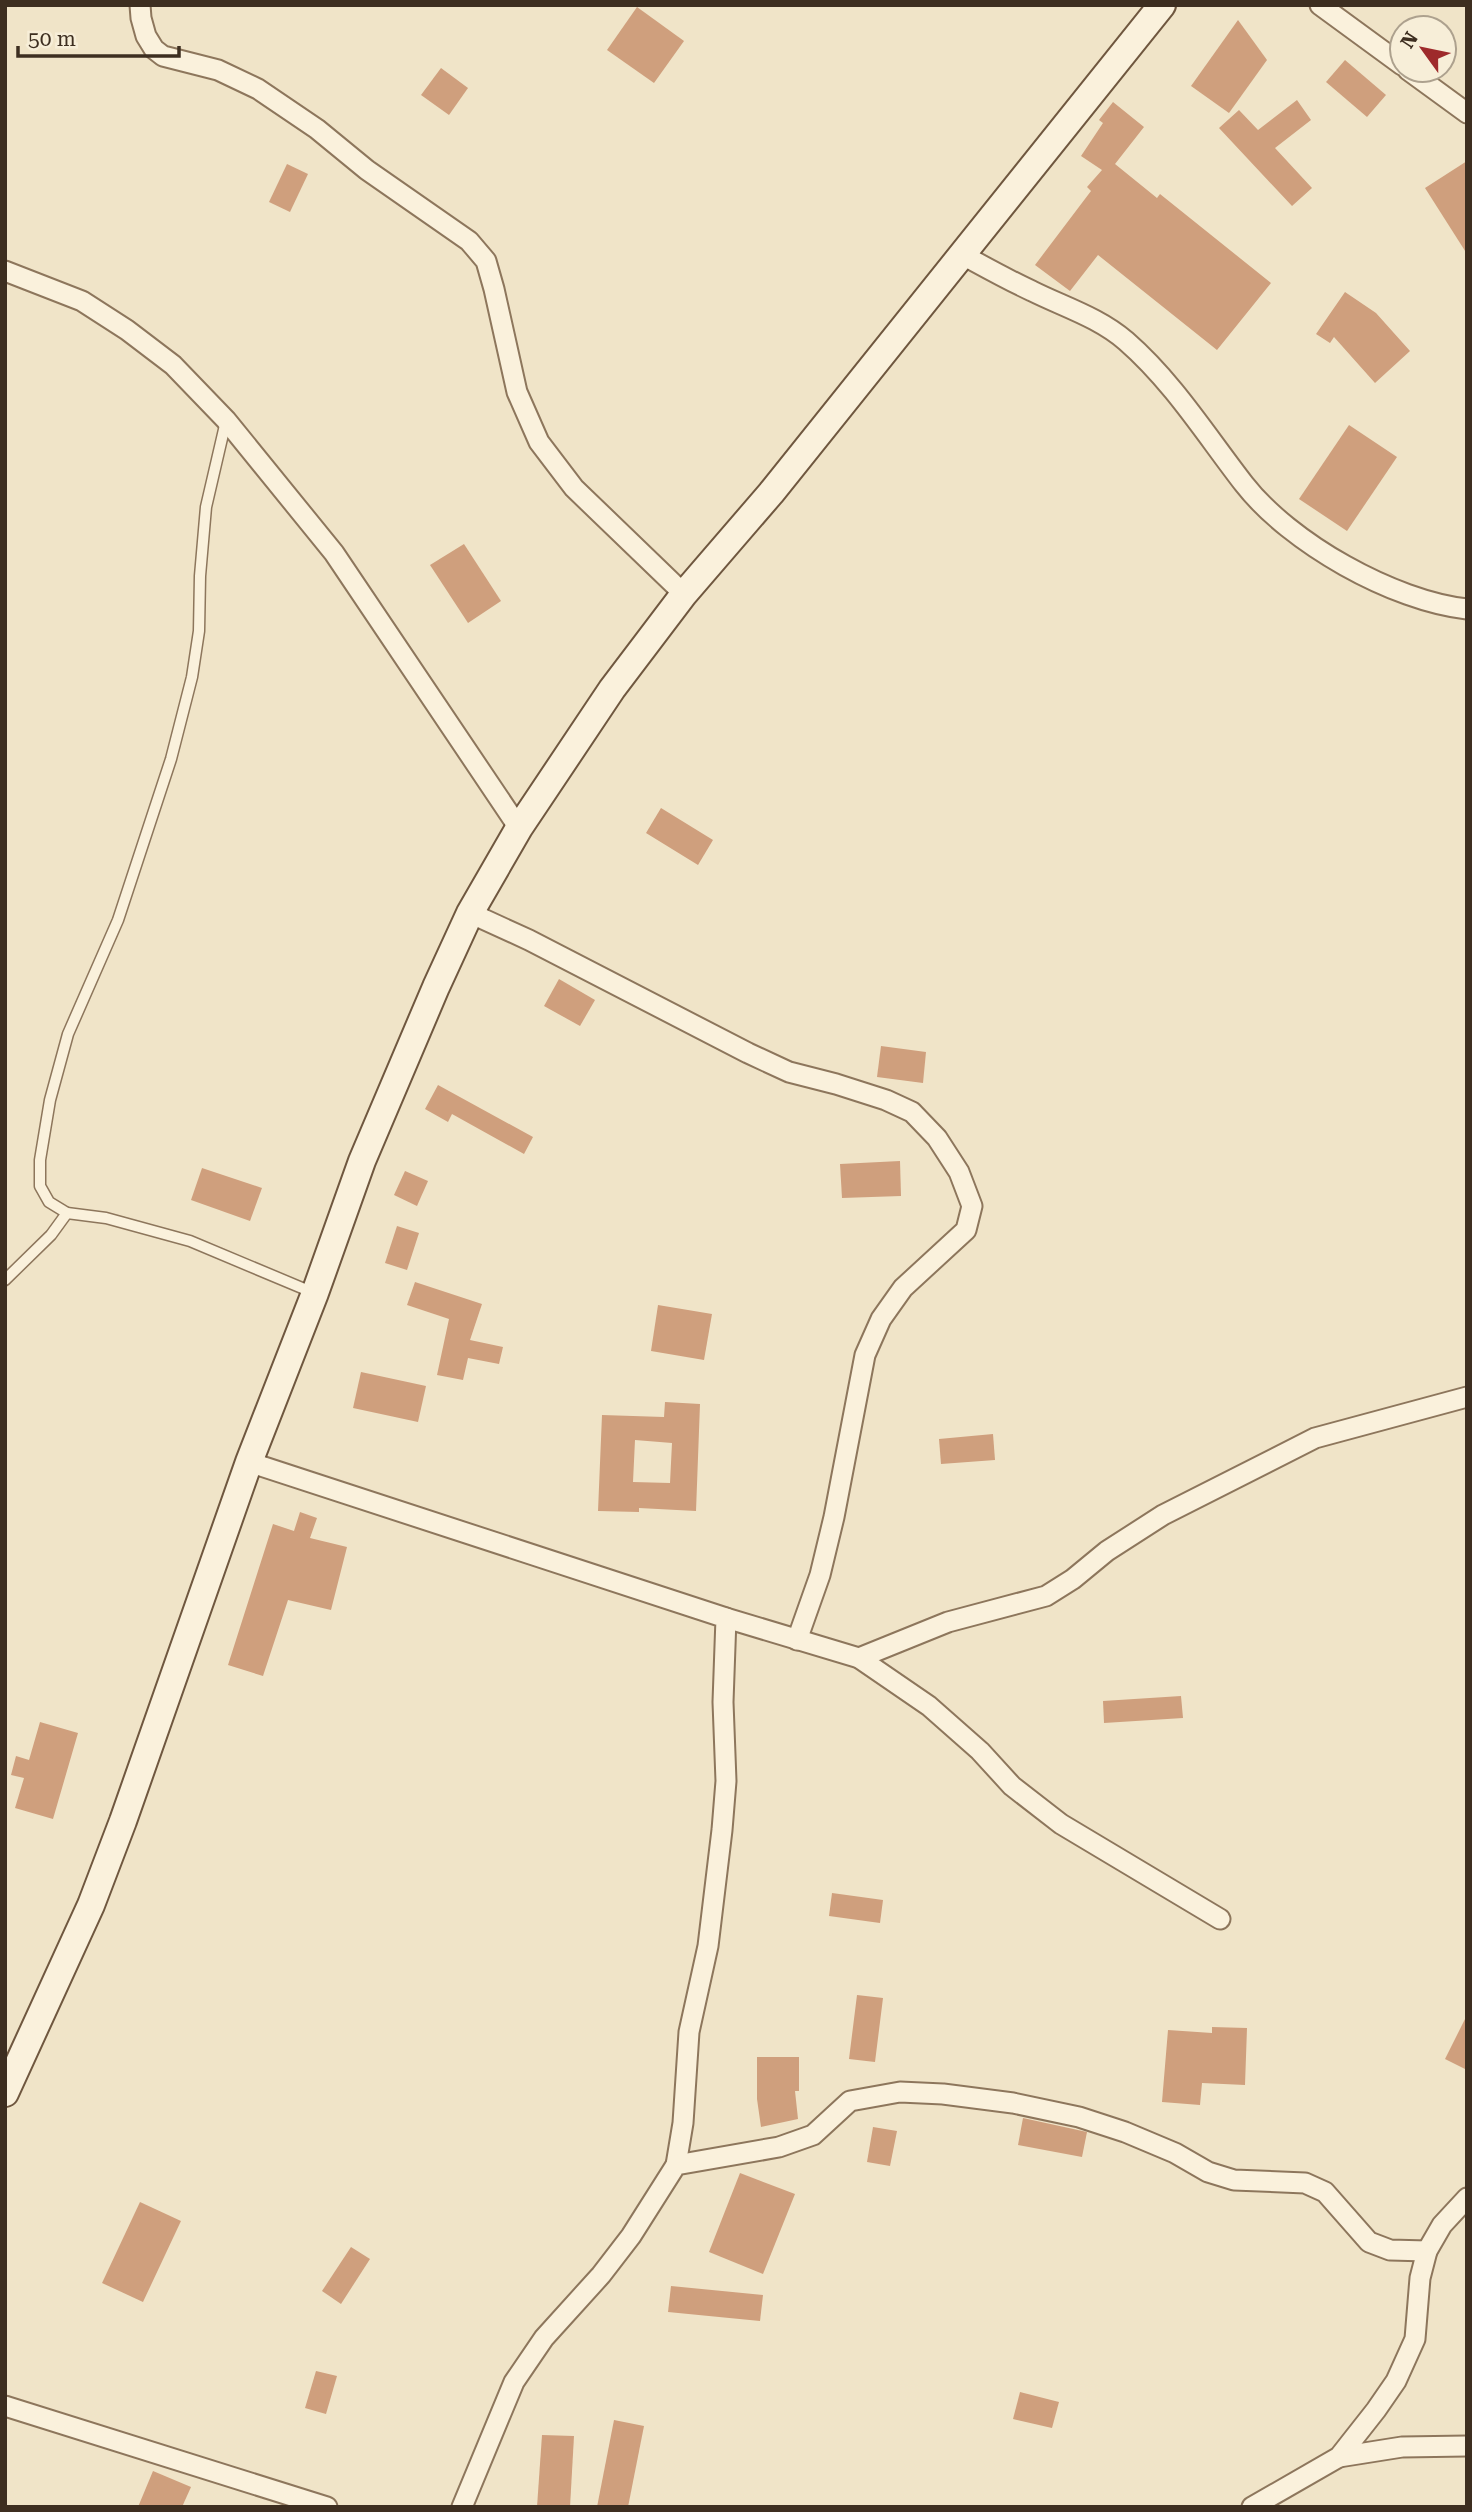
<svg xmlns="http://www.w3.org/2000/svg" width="1472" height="2512" font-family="'Roboto Serif',serif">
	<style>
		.building { fill: #cf9f7d; fill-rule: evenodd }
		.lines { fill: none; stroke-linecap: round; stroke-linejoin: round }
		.service-casing { stroke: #8d765c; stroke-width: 13 }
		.minor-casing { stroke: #8d765c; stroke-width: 23 }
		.secondary-casing { stroke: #6f573f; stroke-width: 30 }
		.service { stroke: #faf1dc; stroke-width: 10 }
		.minor { stroke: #faf1dc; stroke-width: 19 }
		.secondary { stroke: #faf1dc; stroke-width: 26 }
	</style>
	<rect width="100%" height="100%" fill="#f0e4c8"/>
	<g class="building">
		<path d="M637,7l47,34 -30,42 -47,-33z"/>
		<path d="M1238,20l29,40 -38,53 -38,-27z"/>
		<path d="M1345,60l41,35 -19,22 -41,-35z"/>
		<path d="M441,68l27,20 -19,27 -28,-20z"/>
		<path d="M1297,100l14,20 -36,28 37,40 -20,18 -73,-78 20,-18 19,20z"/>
		<path d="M1113,102l31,25 -29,37 42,34 3,-4 111,89 -54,67 -119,-95 -28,36 -35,-26 56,-74 -4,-4 15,-17 -21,-14 22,-33 -4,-3z"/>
		<path d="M1467,161v93l-42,-66z"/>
		<path d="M287,164l21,10 -18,38 -21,-10z"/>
		<path d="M1345,292l31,21 34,38 -35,32 -41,-46 -4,6 -14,-9z"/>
		<path d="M1349,425l48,32 -50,74 -48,-32z"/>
		<path d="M464,544l37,57 -33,22 -38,-58z"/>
		<path d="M661,808l52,32 -15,25 -52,-32z"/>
		<path d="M559,979l36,21 -15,26 -36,-20z"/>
		<path d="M881,1046l45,6 -3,31 -46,-6z"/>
		<path d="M438,1085l95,52 -9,17 -72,-40 -4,8 -23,-13z"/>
		<path d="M900,1161l1,35 -59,2 -2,-34z"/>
		<path d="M202,1168l60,20 -12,33 -59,-21z"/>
		<path d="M405,1171l23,10 -11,25 -23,-11z"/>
		<path d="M397,1226l22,7 -12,37 -22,-7z"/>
		<path d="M415,1282l67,22 -12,36 33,7 -4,17 -31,-6 -5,22 -26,-5 12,-56 -42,-14z"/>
		<path d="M658,1305l54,9 -8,46 -53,-9z"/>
		<path d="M361,1372l65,14 -8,36 -65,-14z"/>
		<path d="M665,1402l35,2 -4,107 -57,-3v4l-41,-1 4,-96 62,2zM635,1440l37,3 -2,40 -37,-1z"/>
		<path d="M993,1434l2,26 -54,4 -2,-25z"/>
		<path d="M300,1512l17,6 -7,20 37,9 -16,63 -43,-10 -25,76 -35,-11 45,-141 21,7z"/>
		<path d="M1181,1696l2,22 -79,5 -1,-22z"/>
		<path d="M40,1722l38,11 -25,86 -38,-11 9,-30 -13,-3 5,-19 13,4z"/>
		<path d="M832,1893l51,7 -3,23 -51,-7z"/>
		<path d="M857,1995l26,3 -8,64 -26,-3z"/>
		<path d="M1467,2015v55l-22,-11z"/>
		<path d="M1212,2027l35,1 -2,57 -43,-2 -2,22 -38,-3 6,-72 44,3z"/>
		<path d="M757,2057h42v34h-4l3,28 -37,8 -4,-28z"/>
		<path d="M1023,2118l64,14 -5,25 -64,-12z"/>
		<path d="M873,2127l24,4 -7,35 -23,-4z"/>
		<path d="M740,2173l55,21 -32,80 -54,-22z"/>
		<path d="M140,2202l41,19 -38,81 -41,-19z"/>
		<path d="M351,2247l19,12 -29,45 -19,-13z"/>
		<path d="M671,2286l92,9 -3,26 -92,-9z"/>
		<path d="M316,2371l21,5 -11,38 -21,-6z"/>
		<path d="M1020,2392l39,10 -7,26 -39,-9z"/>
		<path d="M614,2420l30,6 -16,81h-31z"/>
		<path d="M542,2435l32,1 -4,71h-33z"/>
		<path d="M153,2471l38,16 -9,20h-44z"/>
	</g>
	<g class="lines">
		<defs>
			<g id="service">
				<path d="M67,1213l-18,-11 -9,-16v-26l10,-60 18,-66 50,-114 53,-161 21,-82 7,-46 1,-55 6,-69 20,-86"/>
				<path d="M5,1280l46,-45 16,-22 39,5 84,23 124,52"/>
			</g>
			<g id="minor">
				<path d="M140,5l1,13 5,18 8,13 9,7 55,14 40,19 59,40 50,41 102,71 17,20 8,28 23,103 22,50 35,46 110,106"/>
				<path d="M1320,5l82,60"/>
				<path d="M1408,70l59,43"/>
				<path d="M961,254c24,13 47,26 71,37 32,16 66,26 94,50 47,41 80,94 118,143 46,59 149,117 223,125"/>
				<path d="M5,271l77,30 45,29 46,35 53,55 108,133 185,275"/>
				<path d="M470,913l59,27 219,113 41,19 47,12 50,16 26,12 25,26 22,34 13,34 -6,24 -63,58 -22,31 -16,36 -31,162 -14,58 -23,65"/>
				<path d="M249,1462l477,156 -3,84 3,79 -4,49 -14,116 -19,86 -6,91 -7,42"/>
				<path d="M726,1618l133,40 70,48 51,45 32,35 49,38 159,95"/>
				<path d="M859,1658l89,-36 98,-26 27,-17 34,-28 56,-36 152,-77 152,-41"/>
				<path d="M5,2406l322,101"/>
				<path d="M1339,2457l63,-10 65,-1"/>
				<path d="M462,2507l52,-125 30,-44 57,-63 30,-39 45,-71 103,-18 34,-12 37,-34 50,-9 43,2 70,9 66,14 46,15 50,21 33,19 26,8 71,3 20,9 44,50 21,8 37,1"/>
				<path d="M1252,2507l87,-50 37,-47 20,-29 19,-42 5,-61 7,-27 15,-26 25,-27"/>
			</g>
			<path id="secondary" d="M5,2093l86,-188 32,-84 126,-359 66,-169 47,-132 74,-174 34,-74 49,-85 93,-139 72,-95 87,-101 391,-488"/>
		</defs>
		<use href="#service" class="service-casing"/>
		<use href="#minor" class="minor-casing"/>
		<use href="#secondary" class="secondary-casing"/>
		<use href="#service" class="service"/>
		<use href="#minor" class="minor"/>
		<use href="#secondary" class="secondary"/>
	</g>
	<rect width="1472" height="2512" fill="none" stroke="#3d2e20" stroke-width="14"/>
	<g transform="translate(1423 49) rotate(303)"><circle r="33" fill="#f7eed8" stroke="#ada18e" stroke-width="2"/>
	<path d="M0-5L12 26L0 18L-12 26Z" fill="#9e2a2b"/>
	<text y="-10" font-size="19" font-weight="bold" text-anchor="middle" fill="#3d2e20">N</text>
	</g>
	<path d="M18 46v10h161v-10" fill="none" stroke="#3d2e20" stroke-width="3.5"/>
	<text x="28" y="46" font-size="21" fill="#3d2e20" stroke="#f7eed8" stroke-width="5" paint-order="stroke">50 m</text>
</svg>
